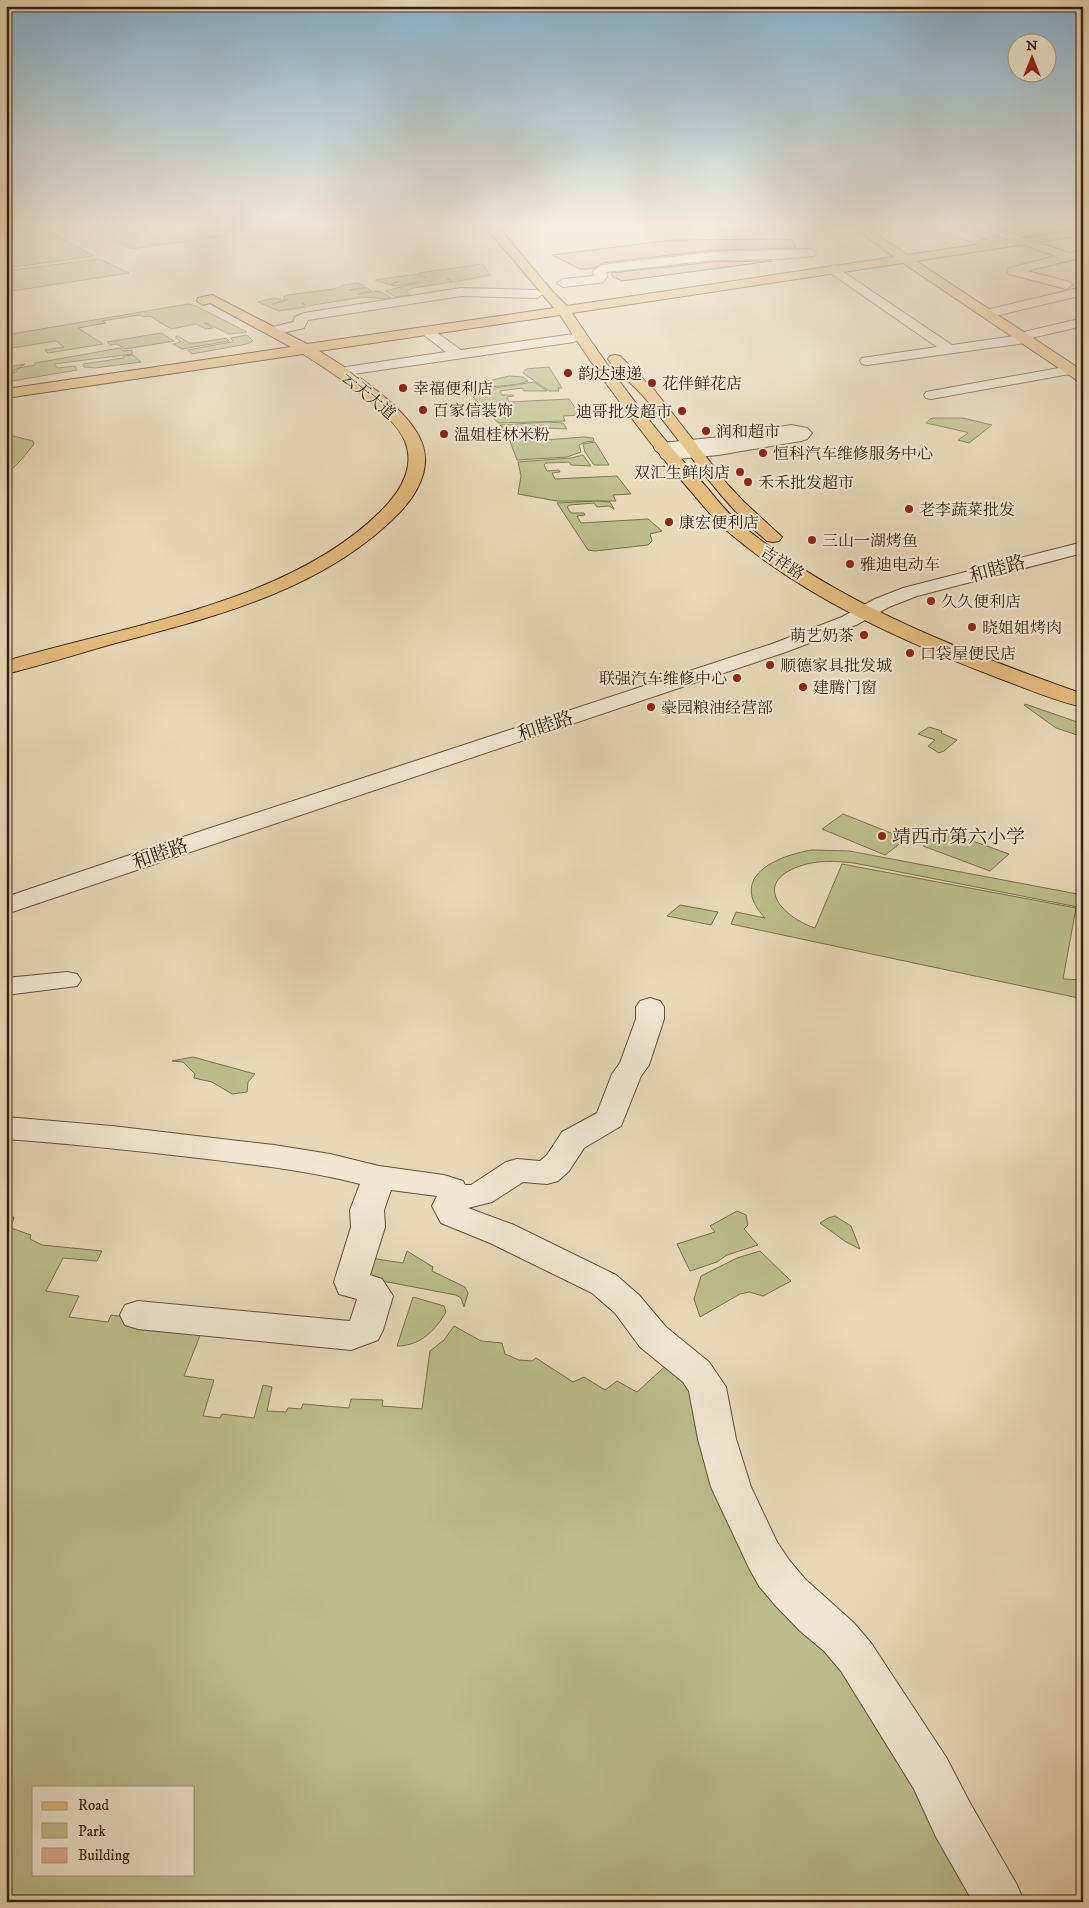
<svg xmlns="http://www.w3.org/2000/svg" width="1089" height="1908" font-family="'IM FELL DW Pica','Noto Serif SC',serif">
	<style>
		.green { fill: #bbbd8b; stroke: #78704e; fill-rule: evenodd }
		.building { fill: #deaa8e; stroke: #362210 }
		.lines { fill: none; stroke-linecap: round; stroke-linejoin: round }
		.minor-casing { stroke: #62503a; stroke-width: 2 }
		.major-casing { stroke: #362210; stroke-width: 2 }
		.minor { fill: #f0e6d1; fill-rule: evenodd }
		.major { fill: #e4bc7c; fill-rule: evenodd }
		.poi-dot { fill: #8f2418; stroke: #f0e6d1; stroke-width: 2 }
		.labels { text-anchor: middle; stroke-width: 4; stroke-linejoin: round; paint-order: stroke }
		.far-poi-label { font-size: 16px; fill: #362210; stroke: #f0e6d1; text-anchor: start }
		.far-street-label { font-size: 16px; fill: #362210; stroke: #f0e6d1 }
		.street-label { font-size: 19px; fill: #362210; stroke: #f0e6d1 }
		.poi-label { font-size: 19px; fill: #362210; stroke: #f0e6d1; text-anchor: start }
	</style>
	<rect width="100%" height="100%" fill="#e8d8b8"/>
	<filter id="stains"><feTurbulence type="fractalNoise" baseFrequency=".004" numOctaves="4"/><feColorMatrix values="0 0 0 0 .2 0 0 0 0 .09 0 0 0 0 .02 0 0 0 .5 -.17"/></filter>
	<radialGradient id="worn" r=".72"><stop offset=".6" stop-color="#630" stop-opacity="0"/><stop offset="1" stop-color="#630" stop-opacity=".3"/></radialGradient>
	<g class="green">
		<path d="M6,225h32l56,31 -88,12z"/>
		<path d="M84,225h124l-7,2 21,9 -90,13z"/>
		<path d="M99,259l30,14 -123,19v-21z"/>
		<path d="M482,264l9,11 -37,7 -8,-4 6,4 -39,6 -8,3 5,4 -14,2 -11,-6 35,-9 -26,4 -3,-1 8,-4 -10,4 -14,-5 42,-6 8,4 2,-1 -8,-4z"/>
		<path d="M358,283l8,4 -17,3 18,-2 5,3 -14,3 21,-3 12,7c-9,1 -18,0 -27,-1l-57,9 -5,-3 3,4 -26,4 -21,-9 16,-4 12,2 -14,4 16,-4 -5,-3 4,-2 47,-6 10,-4z"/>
		<path d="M188,304l8,2 51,26 -18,2 -23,-11h-2l9,5 -7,1 -10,-5 -25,5 -21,-13 -6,1 -5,-2 -37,6 4,2 -28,5 25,16 -55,9 -3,-3 19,-3 -8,-6 -50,8v-14z"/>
		<path d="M161,333l13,8 -49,8 -8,-5 -6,1 -4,-3z"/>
		<path d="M247,335l6,6 -6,3 -55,10 -4,-4 43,-8 2,-1 -2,-3z"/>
		<path d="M178,336l11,7h7l30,-5 3,3 -47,8 -9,-5 8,-2 -6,-5z"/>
		<path d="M120,348l4,3 8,-1v4l-78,10 4,4 17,-2 2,4 -71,12v-17l7,1 12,-2 -15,9 6,-1 3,-4 16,-3v-2z"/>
		<path d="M133,355l8,7 -46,6 -11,-1 -1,-3 41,-6 -1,-2z"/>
		<path d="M549,367l13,21h-4l1,3h-10l-26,-18 3,-4z"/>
		<path d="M509,376l14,1 5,4 -9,3 -49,5 -6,-2z"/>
		<path d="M534,382l13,9h-23l-2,-3 -22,3 2,4h11l1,1 -7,1 2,5 60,-3 11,16 -17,1 2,5 -67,2 -30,-31z"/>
		<path d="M933,418h30l29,7 -23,18 -11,-3 10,-7 -2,-1 -40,-9 4,-4z"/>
		<path d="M547,422l16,1 4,6 -21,-1 -2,-3 -24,3 3,5h12v2h-7l3,6 53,-4 9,1 1,3 -9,1 -6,3 2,7 -14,5 -50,3 -10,-27 -7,-8z"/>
		<path d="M6,434l27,7 1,3c-5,7 -21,26 -28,30z"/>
		<path d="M595,442l14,23h-15l-9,-13 -2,-8z"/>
		<path d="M583,455l8,11 -20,-1 -2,-3 -23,1 -2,2 3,6 12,-1 1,2 -8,1 3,6 62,-3 14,18 -18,1 3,6h-59l-39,-7 3,-18 -3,-14 53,-4z"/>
		<path d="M598,501l12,1 4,7 -5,-3 -12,1 -3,-4 -24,2 -3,2 4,6h13l1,2 -8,1 4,7 67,-4 14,12 -12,3 2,7 -4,4 -53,6 -7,-1 -31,-47z"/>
		<path d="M1025,704l58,20v13l-27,-9 -32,-23z"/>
		<path d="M929,727l13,4 -1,2 16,7 -13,11 -5,2 -11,-7 7,-6 -17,-6z"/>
		<path d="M843,814l63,25 -21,16 -63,-26z"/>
		<path d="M942,830l67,24 -19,17 -67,-25z"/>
		<path d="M812,850l37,1 234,44v13l-229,-45c-18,-2 -37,-3 -54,3 -49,17 -18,51 15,62l27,-64 234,44 -13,71 20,1v19l-352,-75 5,-12 29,6c-38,-41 11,-62 47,-68z"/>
		<path d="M680,905l38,7 -7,13 -44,-9z"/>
		<path d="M193,1057l62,17 -7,8 -1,10 -15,2 -20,-12 -18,-4 1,-4 -12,-12 -11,-1z"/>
		<path d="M737,1211l9,4 2,10 -4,4 14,16 -31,10 -10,7 -27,9 -13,-27 38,-12 -5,-6z"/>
		<path d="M6,1216l8,1 -3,11 20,7 -1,4 12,6 60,6 -5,10 -34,-3 -17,33 33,5 -10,21 39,5 3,-7 92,13 -19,48 30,4 -11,36 17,2 2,-4 32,4 9,-33 9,2 -5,24 19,1 2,-4 13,1 2,-5 46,4 2,-9 32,1 -1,6 40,3 8,-58 14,-11 10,-14 27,15 21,2 3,11 14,6 13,1 4,-3 37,24 11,-5 21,13 12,-9 20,11 34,-31 12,5 148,285 155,251h-980zM34,1787h160v87h-160z"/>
		<path d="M835,1216l16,10 9,23 -14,-7 -26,-19 8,-5z"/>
		<path d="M407,1251l26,16 -1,4 33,16 3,6 -4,14 -3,-9 -5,-3 -74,-14 -17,-6 -2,-18 40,6z"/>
		<path d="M760,1251l31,30 -28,15 -14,-4 -9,2 -40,23 -6,-18 7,-23 36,-18z"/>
		<path d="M413,1297l31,9 2,6c-11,19 -26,34 -49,34z"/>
	</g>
	<g class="building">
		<path d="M783,239l9,1 4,8 -83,2 -111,13 -8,5 -8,1h-6l-28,-14 120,-15z"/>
		<path d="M772,261l-150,20 -9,-4 -2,-4 102,-11z"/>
	</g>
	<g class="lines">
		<defs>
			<g id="minor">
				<path d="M929,225h16l43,16 2,2 -6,3 -4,-1 -50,-18z"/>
				<path d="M971,225h16l82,28 14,-3v7l-56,14 43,11 2,3 -6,4 -57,-15 -2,-3 2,-3 47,-12 -84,-29z"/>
				<path d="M810,249l6,4 -2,3 -35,3 -66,1 -107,12 1,5 -4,5 -4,1 -36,4 -6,-4 6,-4 31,-3 -1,-5 9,-6 111,-13z"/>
				<path d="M833,265l119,80 70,-10 2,-3 59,-14v8l-52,12 -1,4 -5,1 -158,22 -5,-1 -2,-3 2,-3 75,-11 -108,-75 -2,-3z"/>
				<path d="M1083,287v8l-88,21 -7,-4 2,-3z"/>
				<path d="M461,288l76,2 6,4 -6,4 -76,-2 -153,24 -4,8 -26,6 -7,-4 2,-3 20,-5 2,-5 9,-4z"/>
				<path d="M431,331l5,1 25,18 113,-16 7,4 -7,4 -228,33 -5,-1 -2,-3 2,-3 5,-1 100,-15 -22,-17z"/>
				<path d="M1070,366l5,1 2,3 -2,3 -144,26 -5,-1 -2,-3 2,-3 5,-1z"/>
				<path d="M791,425l16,3 5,5 -5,6 -6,2 -83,14 -50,5 -6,-2 -2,-3 1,-2 -5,-2 -2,-3 2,-3 6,-2 58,-6z"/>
				<path d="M1083,542v11l-166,43 -28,11 -33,18 -70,27 -780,262v-17l171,-58 595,-195 70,-27 33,-18 28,-11z"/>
				<path d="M67,972l10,2 4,6 -4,6 -71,9v-17z"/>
				<path d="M650,998l10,3 4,6v12l-15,46 -8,11 -20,50 -37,22 -15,23 -11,10 -11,3 -24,-2 -31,20 -24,6 46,17 102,50 23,20 27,32 43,35 17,25 10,52 15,48 26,55 12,18 16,19 49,44 17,20 75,114 24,46 47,82 7,17h-51l-37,-65 -22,-48 -73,-118 -17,-20 -24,-20 -25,-26 -16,-19 -10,-18 -38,-81 -13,-48 -9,-48 -6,-9 -43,-35 -25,-34 -23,-20 -102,-50 -49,-20 -9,-17 5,-10 -46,-6 -7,20 1,17 -15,48 12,4 11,17 -10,34 -5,10 -27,10 -213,-21 -13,-4 -5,-10 5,-10 13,-4 212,20 7,-22 -18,-5 -5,-12 17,-55 -1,-17 10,-26c-50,-13 -102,-19 -153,-25 -67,-8 -134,-15 -201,-20v-22l106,9 162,19 56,9 49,12 65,9 19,6 2,4h6l35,-23 11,-3 23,2 7,-6 15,-23 35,-19 15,-39 8,-11 16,-44v-12l4,-6z"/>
			</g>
			<g id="major">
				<path d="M484,225h12l5,5 50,60 16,16 327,-49 -44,-32h13l44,30 176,-26v6l-167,26 167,110v11l-5,-1 -175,-118 -331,50c39,59 81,116 129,168 12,13 24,30 38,42 100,82 223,128 344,171v13c-28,-6 -55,-18 -82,-28 -97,-37 -196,-81 -275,-149 -14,-12 -26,-29 -38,-42 -47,-54 -89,-113 -128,-173l-241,36c30,18 91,58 103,92 10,26 -6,53 -24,71 -76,77 -185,103 -286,130 -35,10 -70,21 -106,30v-13c121,-36 283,-58 375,-150 18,-18 35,-43 24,-70 -12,-29 -75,-70 -102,-87l-297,44v-9l285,-42 -81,-44 -7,2 -6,-4 1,-3 14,-3 95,49 247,-36z"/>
				<path d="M615,355l5,1 35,35 73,94 16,17 38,35 -3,4 -6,1 -6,-1c-51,-42 -80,-94 -122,-143 -12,-14 -27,-24 -37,-39l2,-3z"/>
			</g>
		</defs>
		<use href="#minor" class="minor-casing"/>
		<use href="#major" class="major-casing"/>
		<use href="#minor" class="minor"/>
		<use href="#major" class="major"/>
	</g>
	<linearGradient id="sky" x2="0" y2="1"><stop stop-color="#88b6d4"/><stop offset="0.46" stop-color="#f5eddf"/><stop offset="1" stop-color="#f5eddf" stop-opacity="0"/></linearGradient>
	<rect width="1089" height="492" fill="url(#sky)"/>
	<g class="poi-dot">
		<circle cx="568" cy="373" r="5"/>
		<circle cx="652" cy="383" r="5"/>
		<circle cx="403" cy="388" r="5"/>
		<circle cx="423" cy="410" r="5"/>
		<circle cx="682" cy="411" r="5"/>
		<circle cx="706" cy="431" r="5"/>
		<circle cx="444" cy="434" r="5"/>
		<circle cx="763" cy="453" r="5"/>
		<circle cx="740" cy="472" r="5"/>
		<circle cx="748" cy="482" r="5"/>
		<circle cx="909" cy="509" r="5"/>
		<circle cx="669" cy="522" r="5"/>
		<circle cx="812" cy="540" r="5"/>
		<circle cx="850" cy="564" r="5"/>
		<circle cx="931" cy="601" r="5"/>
		<circle cx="972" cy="627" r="5"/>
		<circle cx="864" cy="635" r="5"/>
		<circle cx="910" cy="653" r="5"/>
		<circle cx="770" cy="665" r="5"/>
		<circle cx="737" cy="678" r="5"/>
		<circle cx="803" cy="687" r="5"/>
		<circle cx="651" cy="707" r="5"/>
		<circle cx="882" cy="836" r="5"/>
	</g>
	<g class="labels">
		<g class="far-poi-label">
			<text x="578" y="379">韵达速递</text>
			<text x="662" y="389">花伴鲜花店</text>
			<text x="413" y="394">幸福便利店</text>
			<text x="433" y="416">百家信装饰</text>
			<text x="672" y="417" text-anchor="end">迪哥批发超市</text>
			<text x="716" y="437">润和超市</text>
			<text x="454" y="440">温姐桂林米粉</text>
			<text x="773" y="459">恒科汽车维修服务中心</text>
			<text x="730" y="478" text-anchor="end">双汇生鲜肉店</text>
			<text x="758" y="488">禾禾批发超市</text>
			<text x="919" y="515">老李蔬菜批发</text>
			<text x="679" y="528">康宏便利店</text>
			<text x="822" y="546">三山一湖烤鱼</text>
			<text x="860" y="570">雅迪电动车</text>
			<text x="941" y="607">久久便利店</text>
			<text x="982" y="633">晓姐姐烤肉</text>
			<text x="854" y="641" text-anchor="end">萌艺奶茶</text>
			<text x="920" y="659">口袋屋便民店</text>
			<text x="780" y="671">顺德家具批发城</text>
			<text x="727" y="684" text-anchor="end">联强汽车维修中心</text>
			<text x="813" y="693">建腾门窗</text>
			<text x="661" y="713">豪园粮油经营部</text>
		</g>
		<g class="far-street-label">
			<text transform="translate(369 395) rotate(40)" y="6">云天大道</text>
			<text transform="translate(783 562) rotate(33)" y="6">吉祥路</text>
		</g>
		<g class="street-label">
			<text transform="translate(997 568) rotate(-15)" y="7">和睦路</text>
			<text transform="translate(545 725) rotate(-18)" y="7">和睦路</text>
			<text transform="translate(160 853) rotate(-19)" y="7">和睦路</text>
		</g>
		<g class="poi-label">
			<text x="892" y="843">靖西市第六小学</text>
		</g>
	</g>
	<rect width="1089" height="1908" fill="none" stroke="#e8d8b8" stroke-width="25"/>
	<rect x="8" y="8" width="1074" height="1893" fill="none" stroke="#362210" stroke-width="2.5"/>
	<rect x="12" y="12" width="1064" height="1883" fill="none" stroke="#362210"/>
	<rect x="32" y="1786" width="162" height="90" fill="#f0e6d1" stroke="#a69884"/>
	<rect x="42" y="1802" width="25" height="8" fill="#e4bc7c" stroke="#a69884"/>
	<text x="78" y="1810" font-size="15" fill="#362210">Road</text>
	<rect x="42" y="1823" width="25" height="15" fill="#bbbd8b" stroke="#a69884"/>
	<text x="78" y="1836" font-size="15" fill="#362210">Park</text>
	<rect x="42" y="1848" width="25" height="15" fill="#deaa8e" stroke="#a69884"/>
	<text x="78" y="1860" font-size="15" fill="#362210">Building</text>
	<g transform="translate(1032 58)"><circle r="24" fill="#f0e6d1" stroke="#a69884"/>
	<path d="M0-4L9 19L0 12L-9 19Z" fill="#8f2418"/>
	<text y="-8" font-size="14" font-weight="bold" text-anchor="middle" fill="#362210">N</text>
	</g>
	<rect width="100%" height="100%" filter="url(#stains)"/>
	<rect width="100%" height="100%" fill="url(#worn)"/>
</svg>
